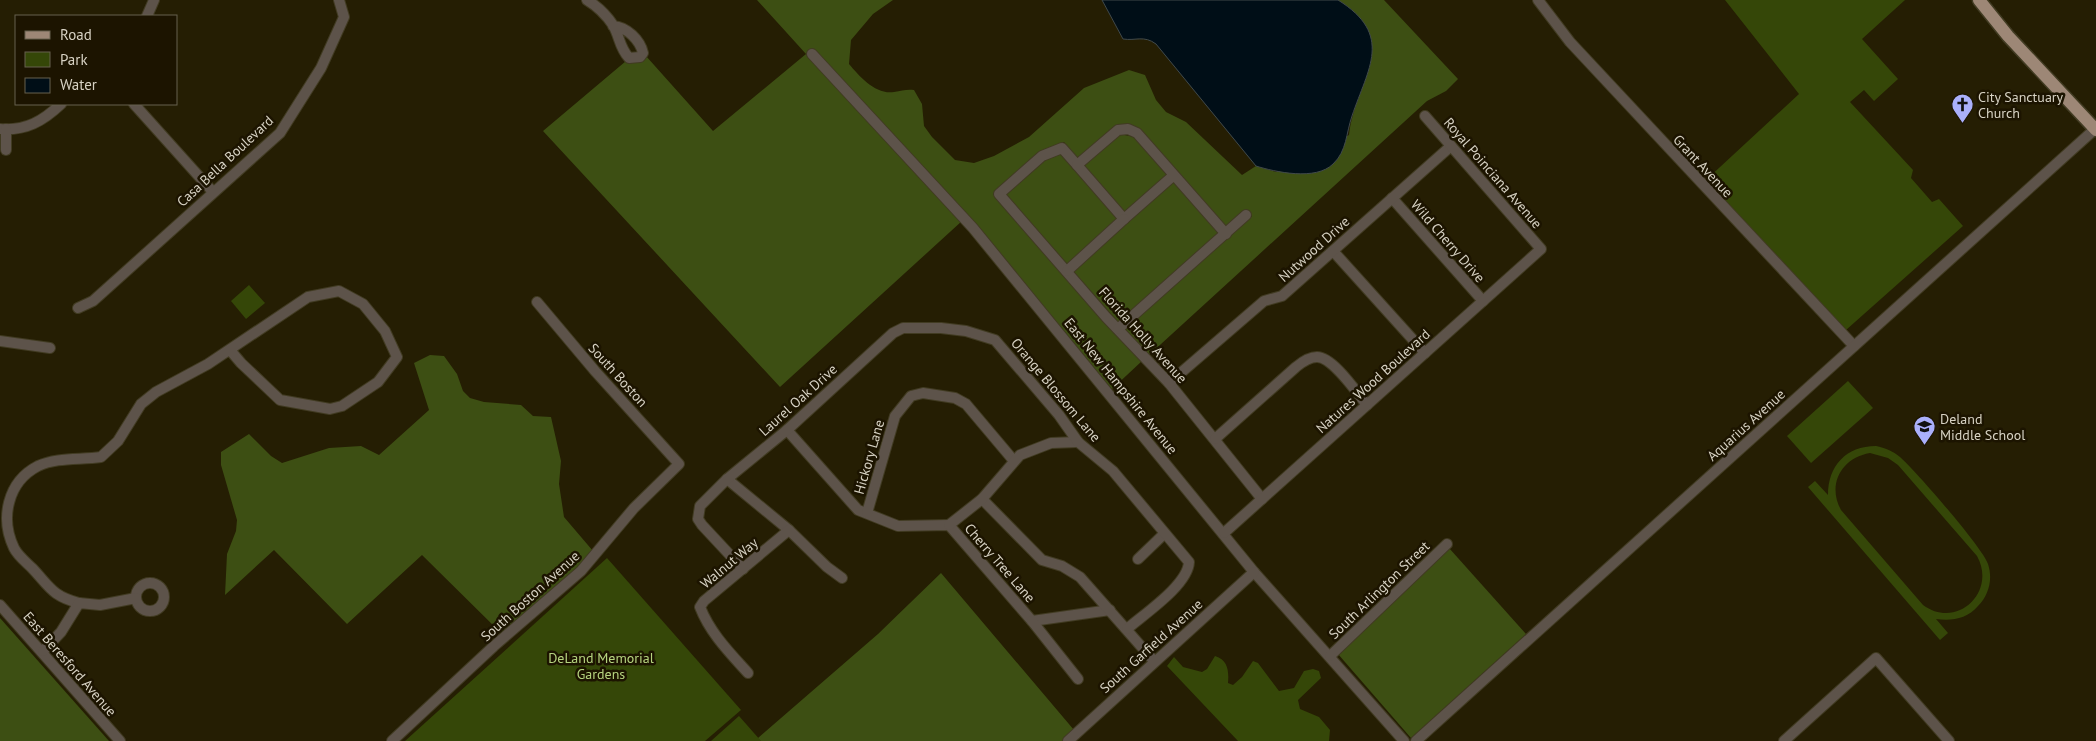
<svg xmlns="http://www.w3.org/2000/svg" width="2096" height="741" font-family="'PT Sans',sans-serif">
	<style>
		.green { fill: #354708; fill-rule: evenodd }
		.forest { fill: #3d4f13 }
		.water { fill: #000e17; stroke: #40494b }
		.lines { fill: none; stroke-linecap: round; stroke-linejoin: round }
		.minor-casing { stroke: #413b22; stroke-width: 12 }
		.major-casing { stroke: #413b22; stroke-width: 15 }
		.minor { stroke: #5d534a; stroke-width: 10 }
		.major { stroke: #9d8776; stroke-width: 12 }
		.labels { text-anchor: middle; stroke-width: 5; stroke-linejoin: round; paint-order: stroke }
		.poi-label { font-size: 14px; fill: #d7d2c3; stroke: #1c1400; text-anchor: start }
		.street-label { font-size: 14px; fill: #d7d2c3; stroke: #1c1400 }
		.park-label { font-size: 14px; fill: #b6d47f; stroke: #1c1400 }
	</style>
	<rect width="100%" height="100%" fill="#251e03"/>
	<g class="green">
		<path d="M1725,0h180l-43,39 36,40 -24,22 -10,-11 -14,12 63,68 -2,8 21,24 7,-3 24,27 -117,104 -140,-150 93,-86z"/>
		<path d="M249,285l16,18 -19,16 -15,-18z"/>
		<path d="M1848,381l25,27 -62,55 -24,-27z"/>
		<path d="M1876,446c9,2 17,5 24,11 15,13 83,91 88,107 5,15 1,31 -10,42 -11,13 -26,15 -42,13l12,14 -8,7 -132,-153 7,-6 13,14c0,-29 18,-49 48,-49zM1870,453l18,5 10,7 79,91c20,36 -20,74 -54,49l-82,-95c-14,-25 0,-52 29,-57z"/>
		<path d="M607,558l134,152 -36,31h-300z"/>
		<path d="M1215,656c13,4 14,15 13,27l5,2 9,-8 11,-16 5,2 21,28 15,-3 10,-17 9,-2 6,2 2,7 -23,22 2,9 19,8 11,13 -1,11h-91l-71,-75 7,-9 9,10 19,5 5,-3z"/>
		<path d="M739,716l22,25h-50z"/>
	</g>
	<g class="forest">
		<path d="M757,0h136l-20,14 -22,26 -2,24c11,13 27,31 45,28 8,-1 12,-3 20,-2l8,14 2,22 8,11 23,23 19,3 20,-7 35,-19 55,-49 45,-18 16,5 11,25 10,12 20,10 56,53 14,-9 20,6 73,-37c6,-55 55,-93 -11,-135h46l74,79 -12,12 -19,10 -278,254 -25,-26 128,-113 -5,-6 -21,18 -96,-103 -52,35 -14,-18 -23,11 -48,41 149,167 -30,28 -150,-168 -182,166 -237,-256 83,-70 8,2 12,-7 67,75 93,-77z"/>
		<path d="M1120,134l14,3 34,38 -43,38 -42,-48z"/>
		<path d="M1060,153l59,66 -51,46 -63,-71 39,-34z"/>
		<path d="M1173,181l47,53 -101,89 -46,-52z"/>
		<path d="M430,355l14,1 13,18 6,17 7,7 14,4 37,3 12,11 18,1 10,44 -2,23 5,33 29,34 -15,17 -76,66 -80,-79 -75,69 -73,-74 -49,45 2,-41 9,-23 1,-11 -16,-55v-13l28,-18 22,22 11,7 47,-15 32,-2 18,9 50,-45 -15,-47z"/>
		<path d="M1449,548l77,86 -115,104 -73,-84z"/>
		<path d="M941,573l133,157 -12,11h-301l-3,-3 120,-104z"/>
		<path d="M0,618l109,123h-109z"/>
	</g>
	<path class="water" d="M1102,0h236c56,35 30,68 14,116 -6,17 -5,35 -19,48 -17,17 -58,8 -77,2l-100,-122c-12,-9 -20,-3 -33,-5z"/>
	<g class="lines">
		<defs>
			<g id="minor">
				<path d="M587,0c10,6 20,16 26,25 7,12 6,22 16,33l11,-1 3,-4c-3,-13 -16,-26 -30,-27"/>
				<path d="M1538,0l32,42 284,304"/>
				<path d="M147,16l7,-16"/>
				<path d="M812,54l161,174 281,344 150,169"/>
				<path d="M134,104l79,88"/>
				<path d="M0,129c26,2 43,-8 61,-25"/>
				<path d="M6,150v-21"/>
				<path d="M1077,165l-15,-17 -20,8 -43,38 107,123 63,66 93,116"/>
				<path d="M1174,175l-50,44 -47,-54 41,-35 10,-1 9,4 89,101"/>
				<path d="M1392,198l91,103"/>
				<path d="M1333,251l92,102"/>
				<path d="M1067,271l57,-52"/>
				<path d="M78,308l15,-7 187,-168 41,-65 23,-51 -5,-17"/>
				<path d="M1118,329l128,-114"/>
				<path d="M0,341l50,7"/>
				<path d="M1169,383l95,-82 18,-5 169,-150"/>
				<path d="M787,430l71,80 40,16 51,-1 83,96 78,-11"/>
				<path d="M1215,439l81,-72c6,-5 13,-10 21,-10 16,0 40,36 50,48"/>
				<path d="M727,479l62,51"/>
				<path d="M982,499l60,61 20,6 18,11 74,84"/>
				<path d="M867,513l28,-97 16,-20 12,-3 32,5 11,6 48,57"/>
				<path d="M949,525l33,-26 38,-44 31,-12 27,-1"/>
				<path d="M1224,533l317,-284 -116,-133"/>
				<path d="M1138,559l26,-25"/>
				<path d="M743,569l-41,-44 -4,-6 2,-13 27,-27 60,-49 106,-97 10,-5h38l25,3 29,9 64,75 19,27 35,29 76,91c-1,23 -45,52 -62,67"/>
				<circle cx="150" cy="597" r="14"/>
				<path d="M79,603c-27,-7 -29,-16 -47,-35 -6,-6 -14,-12 -18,-20 -14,-29 -7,-66 24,-82 19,-9 42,-6 63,-9l17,-16 23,-37 15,-12 52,-28 100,-67 31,-6 24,13 22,27 12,26 -19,25 -36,24 -12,3 -50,-9 -39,-37 -11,-13"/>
				<path d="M0,605l120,136"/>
				<path d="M1032,621l46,58"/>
				<path d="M43,651l18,-19 18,-29 21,2 36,-7"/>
				<path d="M1330,656l117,-112"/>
				<path d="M748,673c-18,-20 -38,-40 -48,-66l4,-6 85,-71 38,37 15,11"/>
				<path d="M392,741l102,-95 87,-75 53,-63 45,-44 -84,-93 -58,-69"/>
				<path d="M1068,741l186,-169"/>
				<path d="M1416,741l679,-612"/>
				<path d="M1784,741l92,-83 73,83"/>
			</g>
			<path id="major" d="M1979,0l29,36 88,94"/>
		</defs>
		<use href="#minor" class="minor-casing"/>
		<use href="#major" class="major-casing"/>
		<use href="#minor" class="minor"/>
		<use href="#major" class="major"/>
	</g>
	<defs>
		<symbol id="church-pin" viewBox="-11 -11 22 30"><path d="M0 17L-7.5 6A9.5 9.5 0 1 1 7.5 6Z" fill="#aab0fb" stroke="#1c1400"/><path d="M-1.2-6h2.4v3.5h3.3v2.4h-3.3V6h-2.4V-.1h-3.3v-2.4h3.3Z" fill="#111"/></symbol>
		<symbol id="school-pin" viewBox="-11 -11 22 30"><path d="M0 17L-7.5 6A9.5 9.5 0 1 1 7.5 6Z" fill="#aab0fb" stroke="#1c1400"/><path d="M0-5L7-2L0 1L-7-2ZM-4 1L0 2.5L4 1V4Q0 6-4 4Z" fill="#111"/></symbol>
	</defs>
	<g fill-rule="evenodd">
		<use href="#church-pin" x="1950" y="92" width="25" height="34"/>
		<use href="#school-pin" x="1912" y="414" width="25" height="34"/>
	</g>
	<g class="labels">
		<g class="poi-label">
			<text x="1978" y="102">City Sanctuary<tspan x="1978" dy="16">Church</tspan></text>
			<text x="1940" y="424">Deland<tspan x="1940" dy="16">Middle School</tspan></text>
		</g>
		<g class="street-label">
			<text transform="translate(225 161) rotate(-43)" y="5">Casa Bella Boulevard</text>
			<text transform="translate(1703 166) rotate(47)" y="5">Grant Avenue</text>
			<text transform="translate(1493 173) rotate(49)" y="5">Royal Poinciana Avenue</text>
			<text transform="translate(1448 241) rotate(49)" y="5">Wild Cherry Drive</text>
			<text transform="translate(1314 249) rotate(-42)" y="5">Nutwood Drive</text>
			<text transform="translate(1143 335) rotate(48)" y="5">Florida Holly Avenue</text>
			<text transform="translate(618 375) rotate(48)" y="5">South Boston</text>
			<text transform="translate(1373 381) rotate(-42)" y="5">Natures Wood Boulevard</text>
			<text transform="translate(1121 386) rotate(51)" y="5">East New Hampshire Avenue</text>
			<text transform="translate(1056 390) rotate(50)" y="5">Orange Blossom Lane</text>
			<text transform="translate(798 400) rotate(-42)" y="5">Laurel Oak Drive</text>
			<text transform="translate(1746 425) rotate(-42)" y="5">Aquarius Avenue</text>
			<text transform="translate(869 457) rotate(-74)" y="5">Hickory Lane</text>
			<text transform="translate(729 563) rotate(-40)" y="5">Walnut Way</text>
			<text transform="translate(1000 563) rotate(49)" y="5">Cherry Tree Lane</text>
			<text transform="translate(1379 590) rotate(-44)" y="5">South Arlington Street</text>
			<text transform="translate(530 596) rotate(-42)" y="5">South Boston Avenue</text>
			<text transform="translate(1151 646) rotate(-42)" y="5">South Garfield Avenue</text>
			<text transform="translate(70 664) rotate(49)" y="5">East Beresford Avenue</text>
		</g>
		<g class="park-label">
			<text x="601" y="663">DeLand Memorial<tspan x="601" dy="16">Gardens</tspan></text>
		</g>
	</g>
	<rect x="15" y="15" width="162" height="90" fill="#1c1400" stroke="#67604e"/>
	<rect x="25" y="31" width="25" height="8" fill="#9d8776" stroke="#67604e"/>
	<text x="60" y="40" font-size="15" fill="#d7d2c3">Road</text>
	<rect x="25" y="52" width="25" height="15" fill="#354708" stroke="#67604e"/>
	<text x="60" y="65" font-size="15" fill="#d7d2c3">Park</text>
	<rect x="25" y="78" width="25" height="15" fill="#000e17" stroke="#67604e"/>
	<text x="60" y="90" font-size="15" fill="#d7d2c3">Water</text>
</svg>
